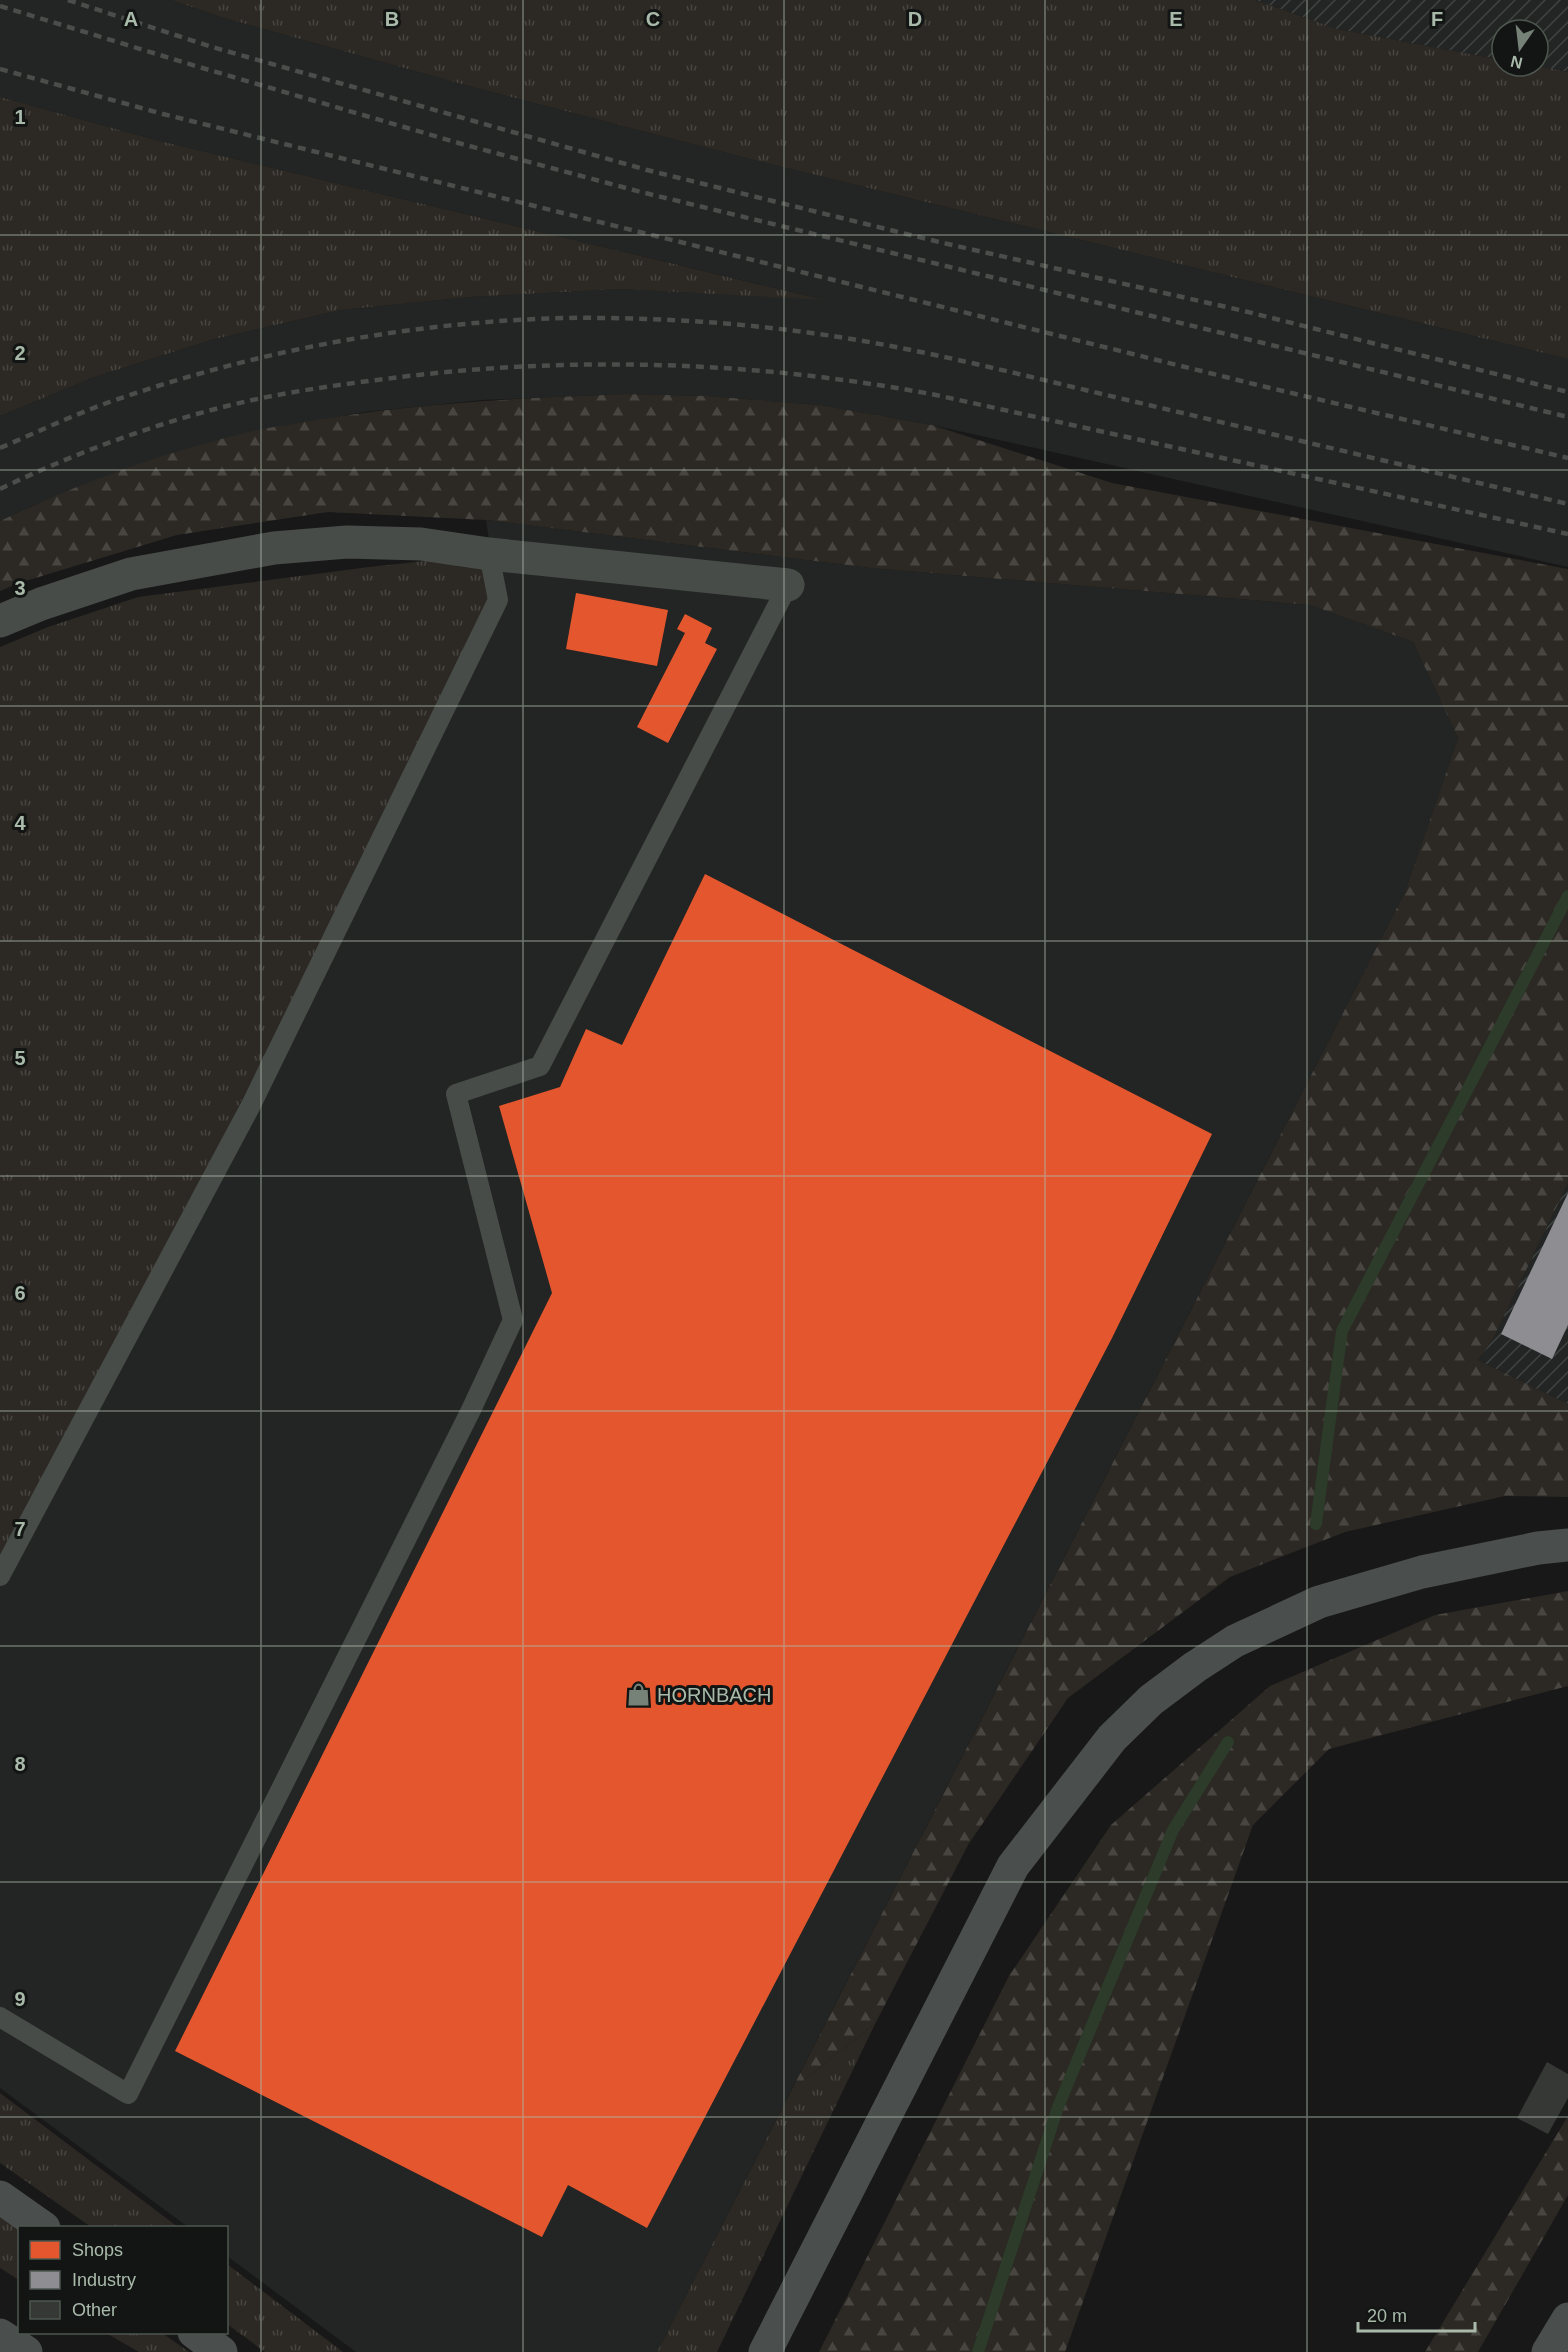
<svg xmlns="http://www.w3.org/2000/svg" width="1568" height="2352" font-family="Arial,sans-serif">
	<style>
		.built { fill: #222524 }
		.industrial { fill: url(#industrial-furrows) }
		.grass { fill: url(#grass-tufts) }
		.forest { fill: url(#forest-firs) }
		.shops { fill: #e4572e }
		.industry { fill: #8d8d92 }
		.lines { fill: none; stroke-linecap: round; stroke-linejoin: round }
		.stream { stroke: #2c3b2a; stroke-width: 12 }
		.building { fill: #353835 }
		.service { stroke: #484c48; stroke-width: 20 }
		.minor { stroke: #484c48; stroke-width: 33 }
		.primary { stroke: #4a4e4c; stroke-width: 33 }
		.trunk { stroke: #4a4e4c; stroke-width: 33 }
		.rail { stroke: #4a4d4a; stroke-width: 4.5; stroke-dasharray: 8 6; stroke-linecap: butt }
		.grid { fill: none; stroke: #a9baab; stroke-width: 1.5; stroke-opacity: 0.55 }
		.labels { text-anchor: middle; stroke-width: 6; stroke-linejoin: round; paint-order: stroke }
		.poi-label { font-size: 20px; fill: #a9baab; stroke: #121513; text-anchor: start }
		.grid-label { font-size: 20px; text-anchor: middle; font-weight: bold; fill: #a9baab; stroke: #121513; stroke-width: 6; stroke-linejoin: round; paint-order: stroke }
	</style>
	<defs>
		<pattern id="industrial-furrows" width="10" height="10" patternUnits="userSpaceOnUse" patternTransform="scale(1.5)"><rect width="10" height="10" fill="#222524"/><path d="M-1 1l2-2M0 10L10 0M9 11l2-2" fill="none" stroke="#3f4341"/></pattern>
		<pattern id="grass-tufts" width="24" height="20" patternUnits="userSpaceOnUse" patternTransform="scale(1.5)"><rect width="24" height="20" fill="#2c2823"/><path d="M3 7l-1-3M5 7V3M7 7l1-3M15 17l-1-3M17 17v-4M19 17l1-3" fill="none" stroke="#484540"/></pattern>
		<pattern id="forest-firs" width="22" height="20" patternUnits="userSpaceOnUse" patternTransform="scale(1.5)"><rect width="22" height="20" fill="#2c2823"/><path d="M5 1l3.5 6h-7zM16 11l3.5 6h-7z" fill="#484540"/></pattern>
	</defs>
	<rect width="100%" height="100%" fill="#181818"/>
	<g class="built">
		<path d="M0,0h171l50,17 255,71 278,72 814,199v208l-636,-142 -112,-20 -113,-9 -80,-2 -145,6 -118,12 -115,20 -109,32 -104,40 -36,17v-105l92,-38 119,-38 130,-30 129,-13 152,-8 199,10 -665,-159 -156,-43z"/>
		<path d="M486,520l385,48 439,37 103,37 45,96 -53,154 -748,1460h-301l-129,-96 -1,-28 -38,-1 -188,-139v-512l498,-976z"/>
	</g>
	<g class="industrial">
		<path d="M1255,0h313v72l-31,-6 1,-36h-36v30l-165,-31z"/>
		<path d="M1568,1183v221l-90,-44 15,-21z"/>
	</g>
	<g class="grass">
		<path d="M171,0h1084l82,29 165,31v6h35l31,6v287l-814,-199 -278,-72 -255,-71z"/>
		<path d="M0,97l156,43 669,160 -203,-11 -152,8 -129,13 -130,30 -119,38 -92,38z"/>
		<path d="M489,554l9,46 -498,972v-925l48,-20 90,-30 231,-30z"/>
		<path d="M875,2024l-158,328h-60l135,-263z"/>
		<path d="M0,2093l178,134h-87l-91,-64z"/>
		<path d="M0,2216l19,14v50l-19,-12z"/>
		<path d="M227,2264l116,88h-78l-38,-28z"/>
		<path d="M106,2333h56l27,19h-50z"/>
	</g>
	<g class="forest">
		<path d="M627,394l80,2 113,9 112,20 180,58 456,86v614l-75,156 -15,21 90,44v93l-63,-1 -160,36 -115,45 -162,121 -100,147 -93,179 -83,65 613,-1197 53,-154 -45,-96 -103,-37 -439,-37 -385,-48 -158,-8 -151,23 -158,48 -19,8v-70c78,-38 163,-68 248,-89 20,-5 42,-7 62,-11 105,-18 211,-23 317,-27z"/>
		<path d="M1568,1591v95l-239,63 -76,76 -188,527h-246l190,-376 102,-151 159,-139 165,-71z"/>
		<path d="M1568,2116v79l-90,157h-53z"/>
	</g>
	<g class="shops">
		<path d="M576,593l92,17 -11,56 -91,-17z"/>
		<path d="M685,614l27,14 -7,15 12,6 -49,94 -31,-16 48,-94 -8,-4z"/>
		<path d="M705,874l507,260 -100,204 -465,890 -79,-43 -26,52 -367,-186 377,-758 -53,-187 61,-19 26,-58 36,16z"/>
	</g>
	<path class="industry" d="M1568,1193v132l-16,34 -51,-25z"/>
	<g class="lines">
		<g class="stream">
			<path d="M1316,1524l26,-193 226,-435"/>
			<path d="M978,2352l80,-245 115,-277 55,-88"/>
		</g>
	</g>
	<path class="building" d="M1547,2062l21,12v24l-20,36 -31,-16z"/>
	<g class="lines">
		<g class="service">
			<path d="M0,1576l251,-471 247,-505 -9,-46"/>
			<path d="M0,2017l128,77 343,-684 42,-90 -57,-226 84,-28 248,-481"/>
		</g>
		<path class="minor" d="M0,621l41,-17 90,-30 143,-26 73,-6 74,2 68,10 299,31"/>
		<g class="primary">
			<path d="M0,2197l44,31"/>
			<path d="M194,2332l27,20"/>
			<path d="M0,2335l26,17"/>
		</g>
		<g class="trunk">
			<path d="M765,2352l248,-486 99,-128 39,-38 44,-33 40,-26 84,-39 103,-30 116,-24 30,-3"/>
			<path d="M1548,2352l20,-33"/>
		</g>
		<g class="rail">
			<path d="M68,0l144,47 435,123 292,72 305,69 324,81"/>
			<path d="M0,6l199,61 263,77 179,48 927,225"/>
			<path d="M0,69l163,45 1103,273 302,71"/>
			<path d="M0,448c35,-15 69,-31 104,-44 146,-52 304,-82 459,-86 77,-1 156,3 233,13 115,14 228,45 340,71 144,34 288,68 432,102"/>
			<path d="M0,489c75,-36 153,-65 235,-85 46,-11 94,-18 142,-24 185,-25 375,-20 559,15l632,139"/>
		</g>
	</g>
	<path class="grid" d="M261,0v2352M523,0v2352M784,0v2352M1045,0v2352M1307,0v2352M0,235h1568M0,470h1568M0,706h1568M0,941h1568M0,1176h1568M0,1411h1568M0,1646h1568M0,1882h1568M0,2117h1568"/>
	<defs>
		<symbol id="shop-bare" viewBox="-9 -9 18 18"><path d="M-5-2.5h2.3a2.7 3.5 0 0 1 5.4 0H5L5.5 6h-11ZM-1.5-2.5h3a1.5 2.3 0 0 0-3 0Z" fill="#768178" stroke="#121513" stroke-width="2.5" paint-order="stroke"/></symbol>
	</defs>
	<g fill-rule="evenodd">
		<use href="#shop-bare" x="622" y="1678" width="33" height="33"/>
	</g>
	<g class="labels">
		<g class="poi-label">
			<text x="657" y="1702">HORNBACH</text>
		</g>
	</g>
	<g class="grid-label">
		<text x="131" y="26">A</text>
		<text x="392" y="26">B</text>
		<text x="653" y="26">C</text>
		<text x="915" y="26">D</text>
		<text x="1176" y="26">E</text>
		<text x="1437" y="26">F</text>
		<text x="20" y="124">1</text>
		<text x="20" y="360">2</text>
		<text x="20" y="595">3</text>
		<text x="20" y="830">4</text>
		<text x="20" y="1065">5</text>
		<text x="20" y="1300">6</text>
		<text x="20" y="1536">7</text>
		<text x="20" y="1771">8</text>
		<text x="20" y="2006">9</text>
	</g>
	<rect x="18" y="2226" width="210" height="108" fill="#121513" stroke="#4e5750" stroke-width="1.5"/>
	<rect x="30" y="2241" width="30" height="18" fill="#e4572e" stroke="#4e5750" stroke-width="1.5"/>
	<text x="72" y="2256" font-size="18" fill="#a9baab">Shops</text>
	<rect x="30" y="2271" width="30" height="18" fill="#8d8d92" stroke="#4e5750" stroke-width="1.5"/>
	<text x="72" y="2286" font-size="18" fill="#a9baab">Industry</text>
	<rect x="30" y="2301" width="30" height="18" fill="#353835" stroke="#4e5750" stroke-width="1.5"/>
	<text x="72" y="2316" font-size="18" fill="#a9baab">Other</text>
	<g transform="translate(1520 48) rotate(194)"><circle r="28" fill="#121513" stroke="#4e5750" stroke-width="1.5"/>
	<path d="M0-4.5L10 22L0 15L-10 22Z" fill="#768178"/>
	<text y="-9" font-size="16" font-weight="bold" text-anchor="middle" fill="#a9baab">N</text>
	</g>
	<path d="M1358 2322v9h117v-9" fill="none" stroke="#a9baab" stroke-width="3"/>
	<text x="1367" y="2322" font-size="18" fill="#a9baab" stroke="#121513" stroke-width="4.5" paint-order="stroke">20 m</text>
</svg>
